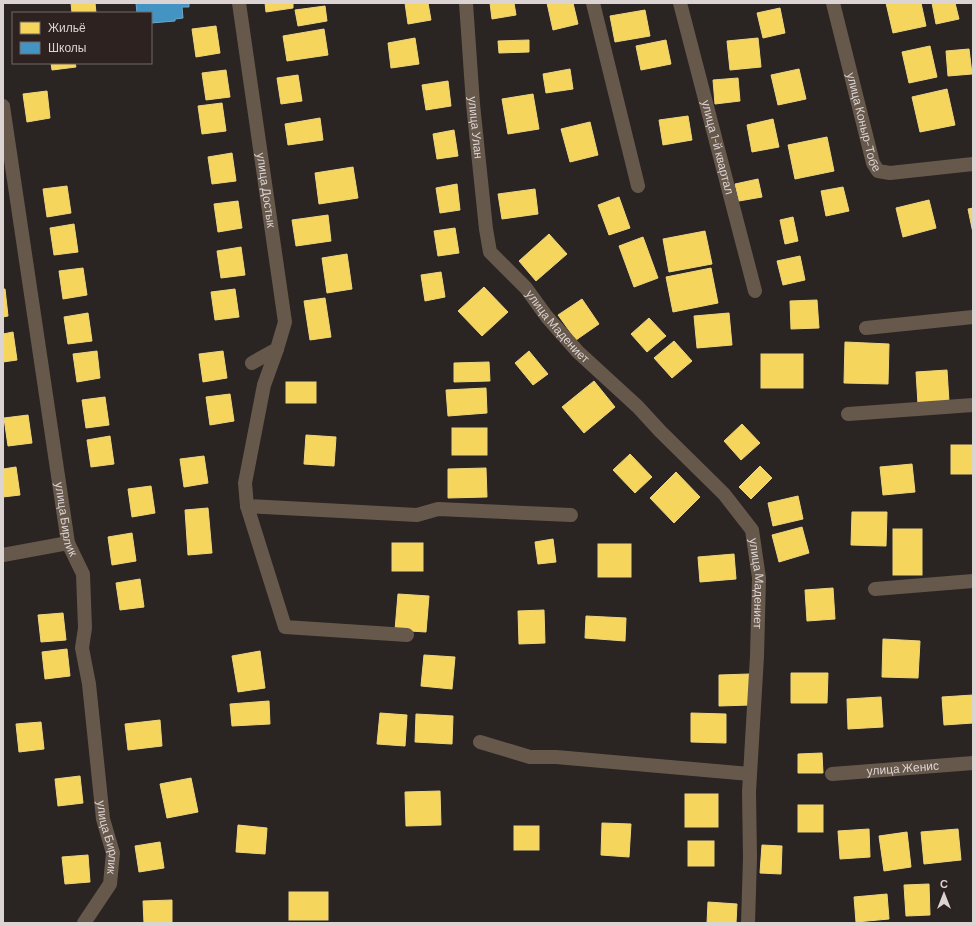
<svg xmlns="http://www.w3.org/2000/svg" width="976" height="926" font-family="Barlow,sans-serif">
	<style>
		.homes { fill: #f6d55c; stroke: #eed57f }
		.schools { fill: #4393c3; stroke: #71a6c8 }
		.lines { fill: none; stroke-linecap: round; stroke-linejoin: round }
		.minor { stroke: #67584c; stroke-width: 14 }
		.labels { text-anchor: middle; stroke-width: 4; stroke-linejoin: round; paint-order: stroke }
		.street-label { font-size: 12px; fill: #dcd4d2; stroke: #2d221f }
	</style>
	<rect width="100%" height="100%" fill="#2a2422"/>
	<g class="homes">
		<path d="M71,3h24l1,10h-24z"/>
		<path d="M265,3h28v5l-27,4z"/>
		<path d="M405,3h23l3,17 -23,4z"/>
		<path d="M490,3h24l2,12 -24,4z"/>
		<path d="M547,3h26l5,21 -25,6z"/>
		<path d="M886,3h35l5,23 -33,7z"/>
		<path d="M932,3h23l4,16 -23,5z"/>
		<path d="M325,6l2,15 -29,5 -3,-16z"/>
		<path d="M780,8l5,25 -22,5 -6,-25z"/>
		<path d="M645,10l5,26 -35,6 -5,-26z"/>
		<path d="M216,26l4,27 -24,4 -4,-28z"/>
		<path d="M324,29l4,26 -41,6 -4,-25z"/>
		<path d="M415,38l4,26 -28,4 -3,-25z"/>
		<path d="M758,38l3,29 -31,3 -3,-29z"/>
		<path d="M529,40v12l-30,1 -1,-12z"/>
		<path d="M666,40l5,24 -30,6 -5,-24z"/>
		<path d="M930,46l7,31 -28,6 -7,-31z"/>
		<path d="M969,49l3,25 -24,2 -2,-25z"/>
		<path d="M51,63h24l1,4 -24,3z"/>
		<path d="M570,69l3,20 -27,4 -3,-19z"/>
		<path d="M799,69l7,30 -28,6 -7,-30z"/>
		<path d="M226,70l4,27 -24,3 -4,-27z"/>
		<path d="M298,75l4,26 -21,3 -4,-26z"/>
		<path d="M738,78l2,23 -25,3 -2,-24z"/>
		<path d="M448,81l3,25 -25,4 -4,-25z"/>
		<path d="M947,89l8,36 -35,7 -8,-35z"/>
		<path d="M47,91l3,27 -23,4 -4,-28z"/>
		<path d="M533,94l6,35 -31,5 -6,-35z"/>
		<path d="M222,103l4,28 -24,3 -4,-28z"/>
		<path d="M688,116l4,24 -29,5 -4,-25z"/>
		<path d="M320,118l3,22 -35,5 -3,-21z"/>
		<path d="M773,119l6,28 -27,5 -5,-27z"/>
		<path d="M590,122l8,33 -28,7 -9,-33z"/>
		<path d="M454,130l4,26 -21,3 -4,-25z"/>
		<path d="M827,137l7,34 -39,8 -7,-34z"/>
		<path d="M232,153l4,28 -24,3 -4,-27z"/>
		<path d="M353,167l5,31 -39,6 -4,-31z"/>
		<path d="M758,179l4,18 -23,4 -4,-17z"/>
		<path d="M457,184l3,26 -20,3 -4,-25z"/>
		<path d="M67,186l4,27 -24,4 -4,-28z"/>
		<path d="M843,187l6,24 -23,5 -5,-25z"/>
		<path d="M535,189l3,25 -36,5 -4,-25z"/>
		<path d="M619,197l11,31 -21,7 -11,-30z"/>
		<path d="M929,200l7,28 -33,9 -7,-29z"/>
		<path d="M238,201l4,27 -24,4 -4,-28z"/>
		<path d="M973,208v25l-5,-24z"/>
		<path d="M328,215l3,26 -35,5 -4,-26z"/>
		<path d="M793,217l5,24 -13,3 -5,-24z"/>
		<path d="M74,224l4,28 -24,3 -4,-27z"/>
		<path d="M455,228l4,25 -21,3 -4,-25z"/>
		<path d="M705,231l7,33 -43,8 -6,-33z"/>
		<path d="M549,234l18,20 -31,27 -17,-20z"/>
		<path d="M643,237l15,41 -24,9 -15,-41z"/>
		<path d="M241,247l4,28 -24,3 -4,-27z"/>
		<path d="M347,254l5,35 -25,4 -5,-35z"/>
		<path d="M800,256l5,24 -22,5 -6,-24z"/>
		<path d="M83,268l4,27 -24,4 -4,-28z"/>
		<path d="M711,268l7,35 -45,9 -7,-35z"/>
		<path d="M441,272l4,25 -20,4 -4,-26z"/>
		<path d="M484,287l24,25 -26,24 -24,-25z"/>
		<path d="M3,289h2l3,27 -5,1z"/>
		<path d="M235,289l4,28 -24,3 -4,-28z"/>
		<path d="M325,298l6,39 -21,3 -6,-39z"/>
		<path d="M582,299l17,25 -23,16 -18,-25z"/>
		<path d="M817,300l2,28 -28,1 -1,-28z"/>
		<path d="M88,313l4,28 -24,3 -4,-27z"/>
		<path d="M729,313l3,32 -35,3 -3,-32z"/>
		<path d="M649,318l17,18 -19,16 -16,-18z"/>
		<path d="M13,332l4,28 -14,2v-28z"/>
		<path d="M674,341l18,20 -20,17 -18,-20z"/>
		<path d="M845,342l44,2 -1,40 -44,-1z"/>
		<path d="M97,351l3,27 -23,4 -4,-28z"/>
		<path d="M223,351l4,27 -24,4 -4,-28z"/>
		<path d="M529,351l19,23 -15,11 -18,-22z"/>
		<rect x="761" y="354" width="42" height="34"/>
		<path d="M489,362l1,19 -36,1v-19z"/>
		<path d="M947,370l2,32 -31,2 -2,-32z"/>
		<path d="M594,381l21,26 -31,26 -22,-26z"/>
		<rect x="286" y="382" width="30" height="21"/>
		<path d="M486,388l1,25 -39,3 -2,-26z"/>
		<path d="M230,394l4,27 -24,4 -4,-28z"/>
		<path d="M105,397l4,28 -23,3 -4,-28z"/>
		<path d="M28,415l4,28 -24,3 -4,-28z"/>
		<path d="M742,424l18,19 -19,17 -17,-19z"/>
		<rect x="452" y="428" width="35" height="27"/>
		<path d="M306,435l30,2 -2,29 -30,-2z"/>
		<path d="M110,436l4,28 -23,3 -4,-27z"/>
		<rect x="951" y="445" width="22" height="29"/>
		<path d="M630,454l22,23 -17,16 -22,-23z"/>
		<path d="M204,456l4,27 -24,4 -4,-28z"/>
		<path d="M912,464l3,28 -32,3 -3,-28z"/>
		<path d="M760,466l12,12 -21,21 -12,-12z"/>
		<path d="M16,467l4,28 -17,2v-28z"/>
		<path d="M486,468l1,29 -39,1v-29z"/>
		<path d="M676,472l24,25 -26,26 -24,-25z"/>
		<path d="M151,486l4,27 -23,4 -4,-28z"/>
		<path d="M798,496l5,23 -30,7 -5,-23z"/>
		<path d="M208,508l4,45 -24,2 -3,-45z"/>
		<path d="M852,512h35l-1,34 -35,-1z"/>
		<path d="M802,527l7,26 -30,9 -7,-27z"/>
		<rect x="893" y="529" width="29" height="46"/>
		<path d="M132,533l4,28 -24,4 -4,-28z"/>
		<path d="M553,539l3,23 -18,2 -3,-22z"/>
		<rect x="392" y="543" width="31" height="28"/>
		<rect x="598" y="544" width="33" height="33"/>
		<path d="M734,554l2,25 -36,3 -2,-25z"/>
		<path d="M140,579l4,28 -24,3 -4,-27z"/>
		<path d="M833,588l2,31 -28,2 -2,-31z"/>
		<path d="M398,594l31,2 -3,36 -31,-2z"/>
		<path d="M544,610l1,33 -26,1 -1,-33z"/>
		<path d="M63,613l3,27 -25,2 -3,-27z"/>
		<path d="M586,616l40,2 -1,23 -40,-3z"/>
		<path d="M883,639l37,2 -2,37 -36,-1z"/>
		<path d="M67,649l3,27 -25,3 -3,-27z"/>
		<path d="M260,651l5,37 -27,4 -6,-36z"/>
		<path d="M424,655l31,2 -3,32 -31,-3z"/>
		<path d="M791,673h37l-1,30h-36z"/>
		<path d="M749,674l1,31 -31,1v-31z"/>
		<path d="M973,695v28l-29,2 -2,-28z"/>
		<path d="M881,697l2,30 -35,2 -1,-30z"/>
		<path d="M269,701l1,23 -38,2 -2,-22z"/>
		<path d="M380,713l27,2 -2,31 -28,-2z"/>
		<path d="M691,713l35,1v29l-35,-1z"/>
		<path d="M416,714l37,2 -1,28 -37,-2z"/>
		<path d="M160,720l2,26 -34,4 -3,-26z"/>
		<path d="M41,722l3,27 -25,3 -3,-28z"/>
		<path d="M822,753l1,20h-25v-19z"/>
		<path d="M80,776l3,27 -25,3 -3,-27z"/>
		<path d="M191,778l7,34 -31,6 -7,-34z"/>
		<path d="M440,791l1,34 -35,1 -1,-34z"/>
		<rect x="685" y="794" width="33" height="33"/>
		<rect x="798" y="805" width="25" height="27"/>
		<path d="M602,823l29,1 -2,33 -28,-2z"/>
		<path d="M238,825l29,3 -2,26 -29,-2z"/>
		<rect x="514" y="826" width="25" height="24"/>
		<path d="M869,829l1,28 -30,2 -2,-28z"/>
		<path d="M958,829l3,31 -37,4 -3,-32z"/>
		<path d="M907,832l4,35 -27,4 -5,-35z"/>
		<rect x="688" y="841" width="26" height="25"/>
		<path d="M160,842l4,26 -25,4 -4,-26z"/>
		<path d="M762,845l20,1 -1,28 -21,-1z"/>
		<path d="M88,855l2,27 -25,2 -3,-27z"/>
		<path d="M929,884l1,31 -24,1 -2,-31z"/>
		<rect x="289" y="892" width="39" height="28"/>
		<path d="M887,894l2,25 -33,3 -2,-25z"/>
		<path d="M172,900v23h-28l-1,-22z"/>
		<path d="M708,902l29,2 -1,19h-29z"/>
	</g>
	<path class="schools" d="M136,3h53v4h-7l1,11 -8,1v2l-24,2v-10h-14z"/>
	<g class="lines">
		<g class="minor">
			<path id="s1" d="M239,3l46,319 -8,27 -25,14"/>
			<path id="s2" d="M466,3l7,101 13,125 4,23 36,36 21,29 31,35 60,55 22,24 64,63 28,36 7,48 -2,78 -8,136 1,66 -2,65"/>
			<path d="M593,3l45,183"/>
			<path id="s3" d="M680,3l75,288"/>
			<path id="s4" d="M833,3l40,160 5,8 12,2 83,-9"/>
			<path id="s5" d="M3,106l65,437 15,31 2,54 -3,20 7,36 14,135 10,34 -3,31 -26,39"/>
			<path d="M866,328l107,-11"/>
			<path d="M277,349l-13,36 -19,98 2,23 170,9 21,-6 133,6"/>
			<path d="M848,414l125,-9"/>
			<path d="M247,506l38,121 122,8"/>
			<path d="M3,555l65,-12"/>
			<path d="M875,589l98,-8"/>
			<path d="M480,742l50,15h26l194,17"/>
			<path id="s6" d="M832,774l141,-11"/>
		</g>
	</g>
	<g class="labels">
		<g class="street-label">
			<text dy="4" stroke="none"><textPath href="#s4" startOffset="123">улица Коныр-Тобе</textPath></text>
			<text dy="4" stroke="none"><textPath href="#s2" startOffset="125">улица Улан</textPath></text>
			<text dy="4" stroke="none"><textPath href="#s3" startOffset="149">улица 1-й квартал</textPath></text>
			<text dy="4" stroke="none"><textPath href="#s1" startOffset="189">улица Достык</textPath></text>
			<text dy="4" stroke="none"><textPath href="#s2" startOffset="351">улица Мадениет</textPath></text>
			<text dy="4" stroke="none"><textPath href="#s5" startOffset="418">улица Бирлик</textPath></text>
			<text dy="4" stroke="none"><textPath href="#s2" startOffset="687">улица Мадениет</textPath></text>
			<text dy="4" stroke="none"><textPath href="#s6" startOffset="71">улица Женис</textPath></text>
			<text dy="4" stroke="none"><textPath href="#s5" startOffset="742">улица Бирлик</textPath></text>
		</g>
	</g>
	<rect width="976" height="926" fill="none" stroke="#dcd4d2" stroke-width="8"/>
	<rect x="12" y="12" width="140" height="52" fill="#2d221f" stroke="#736967"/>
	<rect x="20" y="22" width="20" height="12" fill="#f6d55c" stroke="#736967"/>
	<text x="48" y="32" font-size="12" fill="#dcd4d2">Жильё</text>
	<rect x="20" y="42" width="20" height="12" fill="#4393c3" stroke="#736967"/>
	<text x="48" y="52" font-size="12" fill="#dcd4d2">Школы</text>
	<g transform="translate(944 894)" stroke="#2d221f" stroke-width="3" paint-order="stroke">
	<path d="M0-3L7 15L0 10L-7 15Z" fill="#dcd4d2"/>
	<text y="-6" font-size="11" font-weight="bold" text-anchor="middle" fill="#dcd4d2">С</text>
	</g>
</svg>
